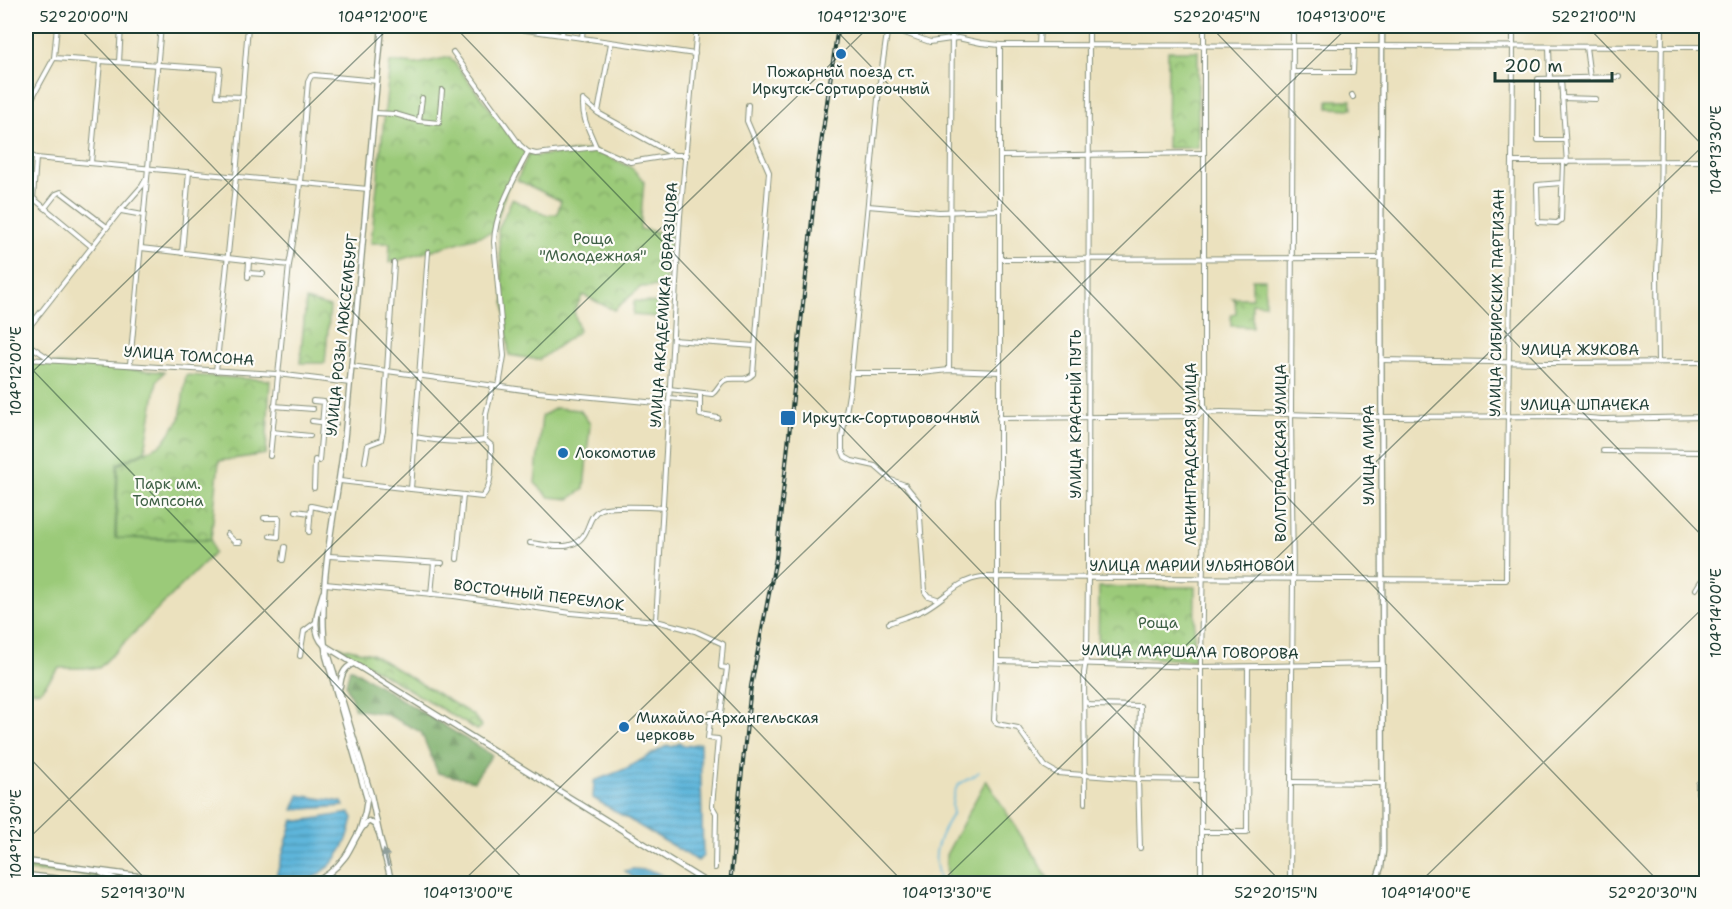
<svg xmlns="http://www.w3.org/2000/svg" width="1732" height="909" font-family="'Shantell Sans',sans-serif">
	<style>
		.grass { fill: #9bca79; stroke: #5d8456; stroke-width: 1.5 }
		.forest { fill: url(#forest-firs); stroke: #4e764e; stroke-width: 1.5 }
		.park { fill: url(#park-crowns); stroke: #5d8456; stroke-width: 1.5 }
		.water { fill: url(#water-rules); stroke: #3e7a88; stroke-width: 1.5 }
		.lines { fill: none; stroke-linecap: round; stroke-linejoin: round }
		.stream { stroke: #5eb6db; stroke-width: 1.5 }
		.minor-casing { stroke: #858f79; stroke-width: 6 }
		.major-casing { stroke: #858f79; stroke-width: 7 }
		.minor { stroke: #fff; stroke-width: 4 }
		.major { stroke: #fff; stroke-width: 4.5 }
		.rail-casing { stroke: #1f3d34; stroke-width: 4 }
		.rail { stroke: #fdfcf7; stroke-width: 1.5; stroke-dasharray: 4.5; stroke-linecap: butt }
		.oneway { fill: #8f9e9a }
		.ticks { fill: none; stroke: #1f3d34; stroke-width: 1.5; stroke-opacity: 0.45 }
		.poi-dot { fill: #1f6fb2; stroke: #fdfcf7; stroke-width: 2 }
		.labels { text-anchor: middle; stroke-width: 4.5; stroke-linejoin: round; paint-order: stroke }
		.poi-label { font-size: 15px; fill: #1f3d34; stroke: #fdfcf7; text-anchor: start }
		.park-label { font-size: 15px; fill: #3e6045; stroke: #fdfcf7 }
		.street-label { font-size: 15px; fill: #1f3d34; stroke: #fdfcf7 }
		.neatline { fill: none; stroke: #1f3d34; stroke-width: 2 }
		.ticks-label { font-size: 15px; text-anchor: middle; fill: #1f3d34 }
	</style>
	<defs>
		<pattern id="forest-firs" width="22" height="20" patternUnits="userSpaceOnUse" patternTransform="scale(1.5)"><rect width="22" height="20" fill="#7cae69"/><path d="M5 1l3.5 6h-7zM16 11l3.5 6h-7z" fill="#658f57"/></pattern>
		<pattern id="park-crowns" width="20" height="18" patternUnits="userSpaceOnUse" patternTransform="scale(1.5)"><rect width="20" height="18" fill="#9bca79"/><path d="M2 6a3 3 0 1 1 6 0M12 15a3 3 0 1 1 6 0" fill="none" stroke="#7ea564"/></pattern>
		<pattern id="water-rules" width="6" height="5" patternUnits="userSpaceOnUse" patternTransform="scale(1.5)"><rect width="6" height="5" fill="#5eb6db"/><path d="M0 2.5h6" fill="none" stroke="#4d95b2"/></pattern>
	</defs>
	<rect width="100%" height="100%" fill="#fdfcf7"/>
	<filter id="ink" filterUnits="userSpaceOnUse"><feTurbulence type="fractalNoise" baseFrequency=".0167" numOctaves="2"/><feDisplacementMap in="SourceGraphic" scale="12" xChannelSelector="R" yChannelSelector="G"/><feConvolveMatrix kernelMatrix="1 2 1 2 8 2 1 2 1" color-interpolation-filters="sRGB"/></filter>
	<filter id="wash" filterUnits="userSpaceOnUse"><feTurbulence type="fractalNoise" baseFrequency=".008" numOctaves="4" result="noise"/><feDisplacementMap in="SourceGraphic" scale="24" xChannelSelector="R" yChannelSelector="G"/><feGaussianBlur stdDeviation="1.35" result="paint"/><feColorMatrix in="noise" values="0 0 0 0 0 0 0 0 0 0 0 0 0 0 0 0 0 1.4 0 .05"/><feComposite in="paint" operator="in"/></filter>
	<g filter="url(#wash)">
		<rect width="100%" height="100%" fill="#ebe1be"/>
		<g class="grass">
			<path d="M634,301l25,2 -1,14 -25,-2z"/>
			<path d="M29,362l135,10 -7,9 -12,70 -28,13 -2,74 96,2 3,13 -115,115h-40l-19,23 -14,-1v-246l1,-1z"/>
			<path d="M556,408l24,2 10,14 -6,65 -15,10 -20,-2 -14,-14 7,-67z"/>
			<path d="M986,780l65,103h-104l-1,-28z"/>
			<path d="M26,864l57,8 40,11 -42,-8 -55,-4z"/>
		</g>
		<path class="forest" d="M350,668l142,87 -18,26 -36,-8 -17,-41 -35,-18 -31,-5 -9,-24z"/>
		<g class="park">
			<path d="M1168,51h30v97h-31z"/>
			<path d="M450,57l69,90 7,5 -20,39 -12,41 -105,31 1,-20h-19l19,-181 27,2z"/>
			<path d="M1329,100h22l1,9 -23,-1z"/>
			<path d="M593,150l38,17 13,14 -4,48 31,5 -6,52 -24,1 -27,23 -31,-15 -9,16 5,20 -40,29 -30,-5 -11,-125 14,-31 34,16 11,-1 4,-13 -44,-21 12,-27 8,3z"/>
			<path d="M1252,279h13v25l-13,-1v24l-21,-1v-12l5,-1 -1,-13 -3,-2h20z"/>
			<path d="M306,300l24,7 -5,56h-25z"/>
			<path d="M186,375l84,5 -4,74 -47,7 -8,78 -95,-1 2,-73 44,-21 18,-25z"/>
			<path d="M1099,587h96l-1,73 -96,-4z"/>
			<path d="M336,646l36,8 101,61 9,11 -5,4z"/>
		</g>
		<g class="water">
			<path d="M679,743l7,3 14,-3 3,113 -5,5 -105,-63 1,-17 31,-12 43,-24 4,2z"/>
			<path d="M299,795l43,7 2,4 -51,4z"/>
			<path d="M350,813l3,5c-5,30 -23,57 -54,65 -7,2 -16,1 -24,0l1,-7 17,-56 7,1z"/>
			<path d="M633,869c14,1 28,1 36,14h-30l-14,-12z"/>
		</g>
		<g class="lines">
			<path class="stream" d="M940,884c-1,-8 -3,-13 -4,-20 -3,-16 9,-39 17,-51 -2,-6 -1,-9 0,-15 4,-20 13,-14 26,-26"/>
		</g>
	</g>
	<g filter="url(#ink)">
		<g class="lines">
			<defs>
				<g id="minor">
					<path d="M497,26l198,28"/>
					<path d="M888,26l-9,63 -29,299 -8,49v13l3,7 7,4 23,5 16,14 14,5 14,17 6,90 3,4 9,3"/>
					<path d="M888,27l42,15 28,-4 23,5 19,2 706,2"/>
					<path d="M562,35l1,-9"/>
					<path d="M582,38l1,-12"/>
					<path d="M1000,45v437l-3,18v161l-3,59 3,4 21,4 27,38 12,7 81,6 64,1"/>
					<path d="M1039,45l1,-19"/>
					<path d="M1549,47l1,32"/>
					<path d="M1586,47l4,31"/>
					<path d="M453,52l67,93 8,7 8,2 60,-7c-7,-18 -14,-27 -13,-47l15,13 76,42"/>
					<path d="M54,58l166,11 -3,27 26,1"/>
					<path d="M119,62l2,-36"/>
					<path d="M1294,72h59l1,-26"/>
					<path d="M1561,80l6,83"/>
					<path d="M1352,95l1,2"/>
					<path d="M1562,98l34,1"/>
					<path d="M26,109l28,-51 3,-32"/>
					<path d="M598,112l13,-69"/>
					<path d="M375,113l20,1 24,7 20,2 3,-33"/>
					<path d="M419,121l3,-23"/>
					<path d="M1565,140h-27v-61l81,-2"/>
					<path d="M596,147l34,15 44,-7h13"/>
					<path d="M26,153l10,5 332,31"/>
					<path d="M1001,156l203,-3"/>
					<path d="M36,158l-3,40 59,49"/>
					<path d="M1512,162l194,-1"/>
					<path d="M91,163l9,-101"/>
					<path d="M1561,183l-24,2 1,37 19,1 4,-3 2,-57"/>
					<path d="M868,206l71,6 61,-2"/>
					<path d="M26,208l7,-10"/>
					<path d="M45,208l11,-14 5,-2 46,35"/>
					<path d="M121,211l22,4"/>
					<path d="M141,248l148,17"/>
					<path d="M182,253l7,-81"/>
					<path d="M1000,259l381,-1"/>
					<path d="M248,273l15,1"/>
					<path d="M248,277l1,-16"/>
					<path d="M26,331l94,-120 22,-25 4,-7"/>
					<path d="M673,340l82,6"/>
					<path d="M26,343l24,16"/>
					<path d="M26,359l251,15 73,9"/>
					<path d="M1381,360l167,3 158,-1"/>
					<path d="M1658,362l-1,-90 3,-55 2,-191"/>
					<path d="M130,364l31,-338"/>
					<path d="M351,366l187,26 130,12"/>
					<path d="M949,370l3,-344"/>
					<path d="M216,371l20,-195 12,-150"/>
					<path d="M851,373h71l27,-3 51,2"/>
					<path d="M499,386l5,-30 -10,-114c1,-31 20,-62 34,-90"/>
					<path d="M669,389l43,5c6,-4 7,-11 13,-14 10,-4 20,3 28,-6l16,-202 -22,-51 1,-16"/>
					<path d="M700,393v22l18,3"/>
					<path d="M669,398l31,3"/>
					<path d="M313,401l11,1 -5,59"/>
					<path d="M274,406l39,3"/>
					<path d="M999,418l199,-2 4,-5 4,2 15,-1 160,5 183,-1 38,3 104,-2"/>
					<path d="M312,421l24,3"/>
					<path d="M272,432l38,4"/>
					<path d="M415,437c24,4 46,7 70,3l1,-26 7,-28"/>
					<path d="M1603,451l103,1"/>
					<path d="M270,456l19,-191c12,-60 13,-122 19,-183l3,-6 3,-1 63,6"/>
					<path d="M365,462l3,-17 13,-5 2,-9 11,-168"/>
					<path d="M340,481l142,16c12,-12 9,-37 9,-52l-6,-5"/>
					<path d="M314,488l1,-28"/>
					<path d="M411,489l17,-237"/>
					<path d="M296,511l14,2"/>
					<path d="M264,518h15l-1,19 -8,-1"/>
					<path d="M309,532l2,-26 23,5"/>
					<path d="M227,534l8,8h5"/>
					<path d="M530,543c22,2 47,11 57,-14 3,-7 5,-15 12,-19 6,-5 54,-3 65,-2"/>
					<path d="M329,556l113,7"/>
					<path d="M457,559l6,-64"/>
					<path d="M283,560l2,-13"/>
					<path d="M325,584l129,12 117,17 85,8 39,10 28,13 -2,23 6,1 -6,45h-10l-3,25 10,1 -6,67 4,7 -1,55"/>
					<path d="M1696,589l5,-8 5,-3"/>
					<path d="M431,594l3,-31"/>
					<path d="M656,621l24,-405 17,-190"/>
					<path d="M889,623c12,-5 25,-8 36,-14 20,-11 33,-29 57,-32l524,3c1,-185 7,-369 7,-554"/>
					<path d="M300,656l4,-25 12,-9"/>
					<path d="M997,661l204,6 182,-3"/>
					<path d="M1085,701l5,4 50,1 -2,73 2,69"/>
					<path d="M1706,774l-8,10v9l8,20"/>
					<path d="M1292,782l91,1"/>
					<path d="M1085,803l-1,-130 3,-20 1,-76 1,-551"/>
					<path d="M1202,832h45l1,-165"/>
					<path d="M1290,881l3,-302 -2,-167 2,-386"/>
					<path d="M1201,884v-223l5,-248 -2,-8v-379"/>
				</g>
				<g id="major">
					<path d="M323,593c-5,16 -13,38 1,52l385,239"/>
					<path d="M327,650l44,145 8,38"/>
					<path d="M340,686c1,-9 3,-18 13,-22"/>
					<path d="M359,833l6,-21 2,-13 -41,-143c-10,-70 10,-143 18,-213 14,-139 25,-278 38,-417"/>
					<path d="M26,861l171,23"/>
					<path d="M101,873l28,11"/>
					<path d="M26,875l79,9"/>
					<path d="M311,884c13,-6 25,-15 34,-27 8,-11 13,-29 24,-36l6,4 4,8 13,51"/>
					<path d="M1375,884l6,-17 2,-16 -2,-593 1,-232"/>
				</g>
			</defs>
			<use href="#minor" class="minor-casing"/>
			<use href="#major" class="major-casing"/>
			<use href="#minor" class="minor"/>
			<use href="#major" class="major"/>
			<defs>
				<path id="rail" d="M730,884l21,-198 25,-128 41,-386 21,-146"/>
			</defs>
			<use href="#rail" class="rail-casing"/>
			<use href="#rail" class="rail"/>
		</g>
		<defs><path id="oneway-solid" d="M-6-.8H1V-3.2L6.5 0L1 3.2V.8H-6Z" transform="scale(1.5)"/></defs>
		<use class="oneway" href="#oneway-solid" transform="translate(386 858) rotate(-105)"/>
	</g>
	<path class="ticks" d="M77,26l828,858M454,26l829,858M832,26l829,858M1210,26l496,514M1587,26l119,123M26,363l502,521M26,378l365,-352M26,754l124,130M26,841l844,-815M460,884l889,-858M939,884l767,-741M1418,884l288,-279"/>
	<g class="poi-dot">
		<circle cx="841" cy="54" r="6"/>
		<rect x="780" y="410" width="16" height="16" rx="3"/>
		<circle cx="563" cy="453" r="6"/>
		<circle cx="624" cy="727" r="6"/>
	</g>
	<g class="labels">
		<g class="poi-label">
			<text x="841" y="77" text-anchor="middle">Пожарный поезд ст.<tspan x="841" dy="17">Иркутск-Сортировочный</tspan></text>
			<text x="802" y="423">Иркутск-Сортировочный</text>
			<text x="575" y="458">Локомотив</text>
			<text x="636" y="723">Михайло-Архангельская<tspan x="636" dy="17">церковь</tspan></text>
		</g>
		<g class="park-label">
			<text x="593" y="244">Роща<tspan x="593" dy="17">"Молодежная"</tspan></text>
			<text x="168" y="489">Парк им.<tspan x="168" dy="17">Томпсона</tspan></text>
			<text x="1158" y="628">Роща</text>
		</g>
		<g class="street-label">
			<text transform="translate(1497 303) rotate(-89)" y="5">УЛИЦА СИБИРСКИХ ПАРТИЗАН</text>
			<text transform="translate(664 305) rotate(-86)" y="5">УЛИЦА АКАДЕМИКА ОБРАЗЦОВА</text>
			<text transform="translate(342 335) rotate(-84)" y="5">УЛИЦА РОЗЫ ЛЮКСЕМБУРГ</text>
			<text x="1580" y="355">УЛИЦА ЖУКОВА</text>
			<text transform="translate(189 356) rotate(4)" y="5">УЛИЦА ТОМСОНА</text>
			<text x="1585" y="410">УЛИЦА ШПАЧЕКА</text>
			<text transform="translate(1076 414) rotate(-90)" y="5">УЛИЦА КРАСНЫЙ ПУТЬ</text>
			<text transform="translate(1281 453) rotate(-90)" y="5">ВОЛГОГРАДСКАЯ УЛИЦА</text>
			<text transform="translate(1191 454) rotate(-90)" y="5">ЛЕНИНГРАДСКАЯ УЛИЦА</text>
			<text transform="translate(1369 455) rotate(-90)" y="5">УЛИЦА МИРА</text>
			<text x="1192" y="571">УЛИЦА МАРИИ УЛЬЯНОВОЙ</text>
			<text transform="translate(539 595) rotate(7)" y="5">ВОСТОЧНЫЙ ПЕРЕУЛОК</text>
			<text transform="translate(1190 652) rotate(1)" y="5">УЛИЦА МАРШАЛА ГОВОРОВА</text>
		</g>
	</g>
	<rect width="1732" height="909" fill="none" stroke="#fdfcf7" stroke-width="66"/>
	<path d="M1495 72v9h117v-9" fill="none" stroke="#1f3d34" stroke-width="3"/>
	<text x="1504" y="72" font-size="18" fill="#1f3d34" stroke="#fdfcf7" stroke-width="4.5" paint-order="stroke">200 m</text>
	<rect x="33" y="33" width="1666" height="843" class="neatline"/>
	<g class="ticks-label">
		<text x="84" y="22">52°20'00"N</text>
		<text x="383" y="22">104°12'00"E</text>
		<text x="862" y="22">104°12'30"E</text>
		<text x="1217" y="22">52°20'45"N</text>
		<text x="1341" y="22">104°13'00"E</text>
		<text x="1594" y="22">52°21'00"N</text>
		<text transform="translate(1716 150) rotate(-90)" y="5">104°13'30"E</text>
		<text transform="translate(16 371) rotate(-90)" y="5">104°12'00"E</text>
		<text transform="translate(1716 613) rotate(-90)" y="5">104°14'00"E</text>
		<text transform="translate(16 834) rotate(-90)" y="5">104°12'30"E</text>
		<text x="143" y="898">52°19'30"N</text>
		<text x="468" y="898">104°13'00"E</text>
		<text x="947" y="898">104°13'30"E</text>
		<text x="1276" y="898">52°20'15"N</text>
		<text x="1426" y="898">104°14'00"E</text>
		<text x="1653" y="898">52°20'30"N</text>
	</g>
</svg>
